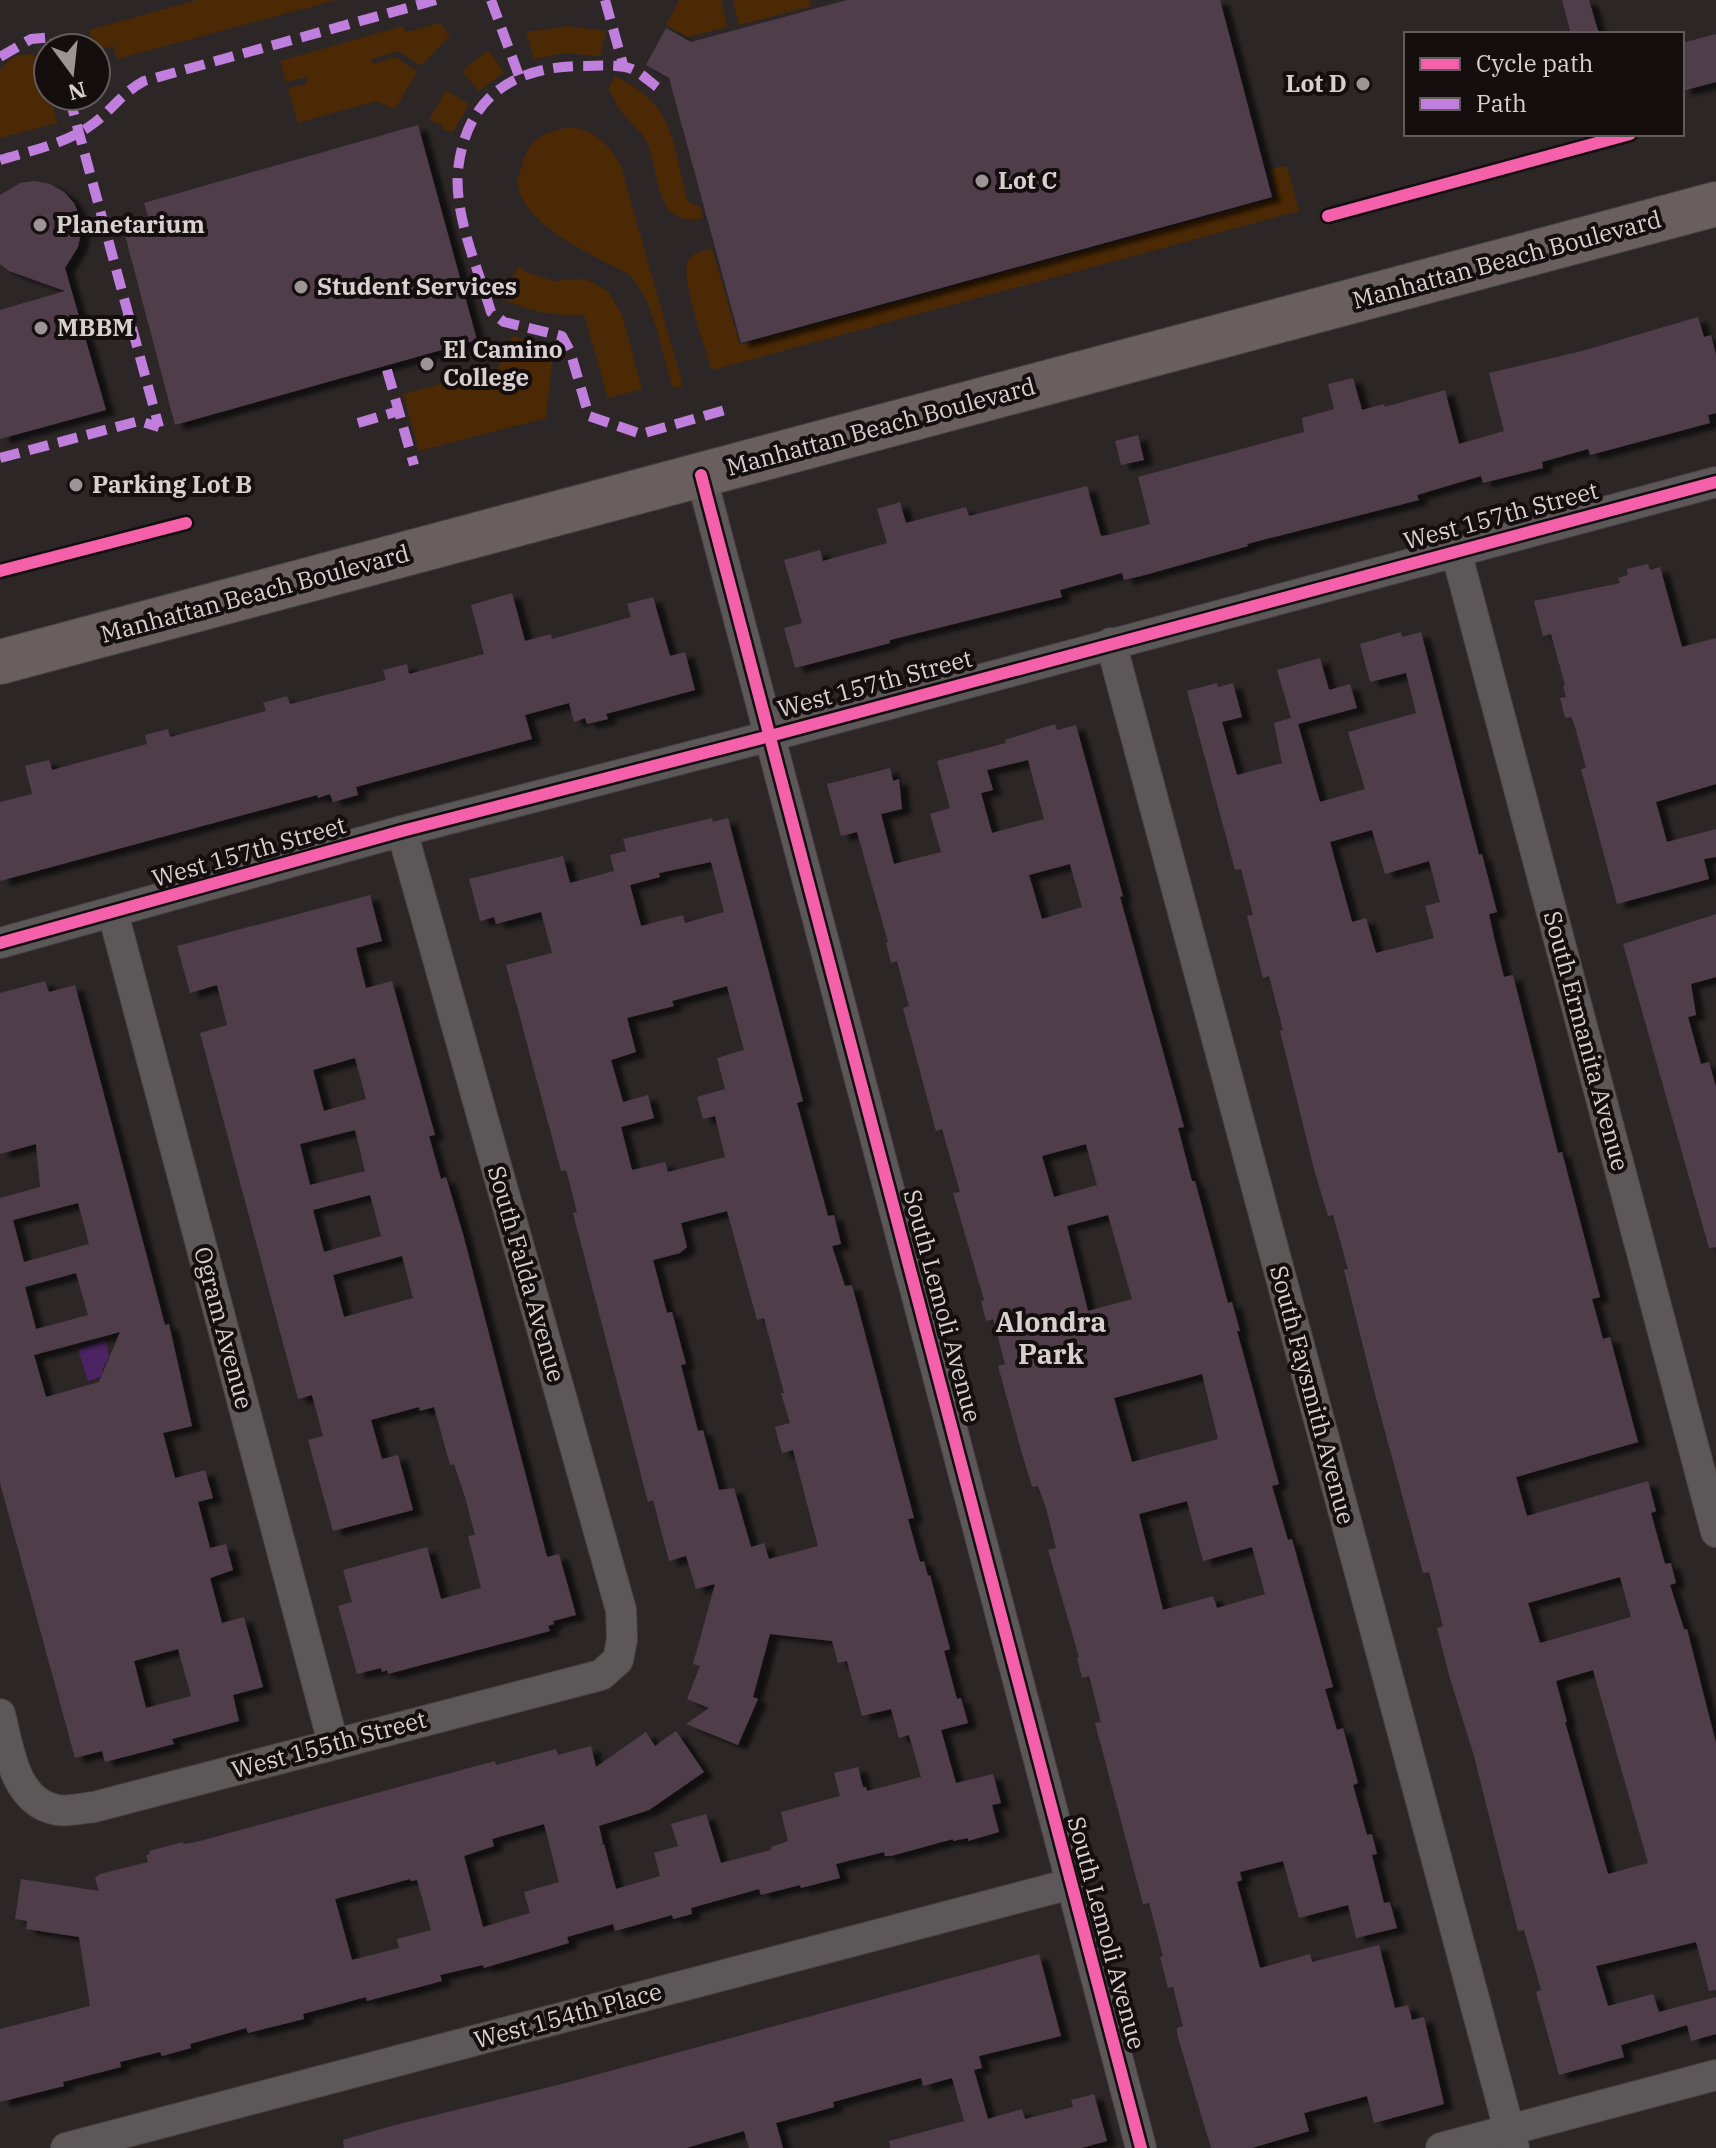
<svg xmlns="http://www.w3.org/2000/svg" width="1716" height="2148" font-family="'IBM Plex Serif',serif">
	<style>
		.green { fill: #4c2905 }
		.water { fill: #4c2363 }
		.building { fill: #4f3e4a; fill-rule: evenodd; filter: url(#shadow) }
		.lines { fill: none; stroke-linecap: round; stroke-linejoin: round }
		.street-casing { stroke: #484243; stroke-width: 32 }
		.primary-casing { stroke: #484243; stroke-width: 46 }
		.street { stroke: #5c5758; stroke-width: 30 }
		.primary { stroke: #695f5f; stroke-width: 44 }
		.quiet { stroke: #c07fdc; stroke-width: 10; stroke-dasharray: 20 10; stroke-linecap: butt }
		.cycleway-casing { stroke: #140e0f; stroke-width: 17 }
		.cycleway { stroke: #f560ab; stroke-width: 12 }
		.poi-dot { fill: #9c9496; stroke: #140e0f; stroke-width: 3 }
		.labels { text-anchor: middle; stroke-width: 8; stroke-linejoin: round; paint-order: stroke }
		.poi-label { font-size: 24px; font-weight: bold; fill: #d8cfd1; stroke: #140e0f; text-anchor: start }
		.street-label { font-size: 24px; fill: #d8cfd1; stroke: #140e0f }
		.quarter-label { font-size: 28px; font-weight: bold; fill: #d8cfd1; stroke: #140e0f }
	</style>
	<defs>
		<filter id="shadow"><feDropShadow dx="9" dy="5" stdDeviation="2" flood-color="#0009"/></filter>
	</defs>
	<rect width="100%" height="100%" fill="#2c2627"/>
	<g class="green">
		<path d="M197,0h139l-219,59 -4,-13 -17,5 -7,-21z"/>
		<path d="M679,0h42l6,27 -39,10 -22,-12z"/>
		<path d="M733,0h77l1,6 -72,19z"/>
		<path d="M440,23l10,12 -29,31 -23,-15 -26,8 1,5 23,-7 21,15 -22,37 -19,-8 -78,22 -10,-35 19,-4 -1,-7 -20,5 -6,-21 123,-35 3,6z"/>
		<path d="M568,26l38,5 -6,25 -36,-3 -30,6 -8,-27z"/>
		<path d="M488,50l16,22 -25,19 -17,-20z"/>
		<path d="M31,54l9,4 17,65 -57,15v-69l15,-13z"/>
		<path d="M615,76c61,30 56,63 72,123l4,5 9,2 3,12c-49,10 -42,-42 -55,-73 -7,-17 -22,-25 -31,-39 -3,-7 -4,-11 -9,-16z"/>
		<path d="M446,90l23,14 -16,28 -11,-3 1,-4 -14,-5z"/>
		<path d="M572,127c27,6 35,16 49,39l61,217 -1,4 -6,1 -3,-3c-11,-35 -17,-82 -42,-110 -33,-18 -110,-50 -112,-92 -1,-5 3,-13 4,-18 6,-28 25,-34 50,-38z"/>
		<path d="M1282,166l5,1 12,44 -587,159c-6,-20 -34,-96 -23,-111 5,-7 15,-8 23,-10l28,96 536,-147 -6,-28z"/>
		<path d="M519,266l7,6 27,9 32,-2 23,12 14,24 20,74 -34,9 -24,-83c-31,1 -55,-4 -84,-17z"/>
		<path d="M512,336l42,10 -8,72 -127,33 -16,-57 95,-26z"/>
	</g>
	<path class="water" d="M102,1341l4,1 3,14 -7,14 1,6 -15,5 -10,-31z"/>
	<g class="building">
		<path d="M847,0h373l52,197 -531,146 -72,-265 -23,-13 20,-37 25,14z"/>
		<path d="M1562,0h27l10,34h-28z"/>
		<path d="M1716,34v48l-34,9v-48z"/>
		<path d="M418,125l59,215 -302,85 -50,-190 26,-8 -7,-24z"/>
		<path d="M35,181l15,3 14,8 10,11 6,14 1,16 -3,14 -13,21 41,142 -106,29v-129l65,-19 -56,-20 -9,-7v-69l20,-12z"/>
		<path d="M1698,317l6,20 7,-2 5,20v58l-8,2 2,8 -120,32 -2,-6 -46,13 1,6 -60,15 -2,-7 -64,19 2,5 -172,44 1,2 -103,29 -21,5 -2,-7 -62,17 2,7 -172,43v3l-95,25 -11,-40 18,-5 -18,-63 36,-10 3,11 64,-18 -10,-34 23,-7 6,21 60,-16 3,9 118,-30 14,50 7,-1 42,-11 -12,-47 166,-45 -2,-14 32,-9 -6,-25 25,-6 9,32 22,-6 1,3 60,-17 14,54 45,-13 -15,-58 93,-22z"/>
		<path d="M1138,435l6,25 -23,5 -6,-24z"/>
		<path d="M1648,564l2,6 10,-3 22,80 34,-9v146l-60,18 11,40 49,-13v28l-12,2 5,20 -92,25 -36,-135 5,-1 -11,-41 -4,-10 -6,1 -5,-20 6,-1 -3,-11 2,-1 -14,-51 -8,2 -9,-35 86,-18 -2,-5 10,-3 -1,-6z"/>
		<path d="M512,593l13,48 26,-7 1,5 79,-22 -4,-13 26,-7 17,59 15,-4 10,38 -89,24 2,5 -21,5 -2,-6 -11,4 -5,-19 -44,12 7,24 -176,48 2,8 -25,7 -3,-8 -12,4 -1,-3 -317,86v-79l32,-8 -7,-28 24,-6 3,10 95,-26 -2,-9 23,-6 2,8 96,-26 -3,-8 24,-7 3,8 96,-24 -3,-10 24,-6 2,10 75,-20 -13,-49z"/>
		<path d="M1401,632l1,5 19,-5 58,223 3,-1 15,58 -8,2 5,23 10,40 9,-2 45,178 4,-1 38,145 -8,2 11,40 7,-2 28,105 -122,35 11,39 121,-35 8,30 -5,2 14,51 6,-1 5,20 -6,2 14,44h3l29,114v247l-7,1 -13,-49 -100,24 12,40 45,-12 6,18 57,-15v37l-25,7 -4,-16 -66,20 3,12 -65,18 -23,-83 5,-2 -17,-60 -6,1 -44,-175 -25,-81 -12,-47 6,-2 -14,-54 -6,1 -47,-175 -32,-128 4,-1 -15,-54 -5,1 -14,-47 -34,-138 3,-1 -14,-54 -6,2 -16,-62 6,-1 -12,-46 -6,1 -48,-179 30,-8 1,4 15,-4 9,34 -20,5 15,53 45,-12 -8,-40 17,-5 -14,-48 43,-12 9,32 21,-6 7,24 -59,16 22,78 45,-13 -17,-57 68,-19 -10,-40 -36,9 -10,-38zM1372,830l13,44 44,-13 11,41 -15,4 9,32 -58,15 -10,-35 -14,4 -22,-80zM1620,1577l11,40 -91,26 -12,-40zM1593,1670l55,193 -40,11 -43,-152h2l-11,-41z"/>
		<path d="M1055,724l2,6 19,-5 47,171 -3,1 64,230 -6,1 14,53h3l33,122 4,-1 8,29h-3l42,153 -7,2 16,54 4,-1 41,148 -8,2 12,41 6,-2 15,55 -5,2 14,50 5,-1 5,20 -5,1 12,48 6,-1 7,26 -41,10 -8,-33 -49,13 -16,-57 -43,11 2,8 -5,2 23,86 50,-14 2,8 67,-17 16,63 13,-3 4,15 12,-3 20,87 -70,19 -7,-27 -63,17 5,18 -57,17h-41l-34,-114v-6l6,-2 -10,-39 -5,1 -8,-31 3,-1 -14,-53 -6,1 -48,-181 6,-1 -12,-46 -7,2 -5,-21h2l-31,-107 8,-2 -10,-40 -8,-22 -6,1 -11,-37 -23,-84 7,-2 -12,-45 -7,2 -5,-20 3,-1 -31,-107 7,-1 -18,-63 -6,2 -33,-123 6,-2 -12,-45 -6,2 -5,-20 2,-1 -31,-110 -16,4 -14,-52 63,-16 3,13 6,-2 3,30 -21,5 13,50 47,-12 -11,-38 20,-6 -13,-47 69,-18 -1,-3zM1028,760l16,59 -52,14 -11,-40 12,-3 -6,-20zM1070,864l12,43 -40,12 -13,-44zM1086,1144l11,41 -43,12 -12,-41zM1108,1215l24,84 -44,12 -21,-85zM1202,1374l16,65 -86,23 -18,-64zM1187,1501l16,60 49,-14 13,47 -48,14 -4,-12 -50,14 -24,-96z"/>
		<path d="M712,818l1,4 15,-4 75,283 -6,2 31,113 6,-1 7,29 -9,2 13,40 7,-1 62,233 -6,1 12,43 4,-1 4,15 2,-1 20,74 -6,2 13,48 4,-1 7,25 -27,7 15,53 37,-9 8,29 -9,2 7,27 -31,9v-3l-15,3v-2l-62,17h-6l-1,-4 -48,12 4,14 -39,10 -1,-3 -39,10 -2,-6 -68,19 1,6 -19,5 -1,-4 -57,16 -2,-7 -46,13 2,6 -85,25 -1,-3 -43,10 2,6 -75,20 -1,-4 -63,17 1,5 -56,14 -2,-5 -56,16 1,4 -29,8 -2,-4 -40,10 1,5 -58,15 1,4 -64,16v-73l90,-23 -11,-69 -53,-8 1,-8 -12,-2 6,-40 78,12 -4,-13 5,-4 48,-12 -2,-7 4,-1 -1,-3 34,-9v2l13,-2 299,-81 1,4 60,-16 2,6 33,-9 5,21 50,-35 9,14 21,-15 28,41 -55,38 -50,16 4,17 -3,2 4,-1 12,45 44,-13 -6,-23 24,-7 -7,-22 35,-10 15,49 50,-13v-3l17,-6 -7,-29 59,-16 -6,-23 24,-6 5,20h3l1,4 54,-14 -12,-42 -10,3 -8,-29 -29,7 -15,-55 -9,2 -6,-22 -62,-7 -17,63 5,2 -20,46 -52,-21 23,-16 -22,-9 13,-33 -7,-2 22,-80 -19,5 -10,-33 -17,5 -16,-61 -5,2 -75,-289 4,-1 -11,-42 -5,1 -55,-206 46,-12 -11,-41 -45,12 -2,-7 -14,4 -11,-42 94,-23 7,27 44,-12 -4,-16 16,-4 -3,-12zM711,862l13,50 -39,11 -2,-8 -42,11 -11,-41 30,-8 -1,-4zM727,986l17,64 -27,8 8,31 -28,8 6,22 12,-3 10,41 -57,15 -3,-10 -33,8 -11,-43 33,-9 -6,-23 -25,7 -12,-42 25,-8 -9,-34 47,-12 -2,-5zM727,1211l30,109 7,-2 20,75h-3l9,30 -15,4 7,26 11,-3 25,96 -49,13 -5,-16 -13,4 -17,-59 -15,2 -16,-60 -5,1 -17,-66 5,-1 -14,-52 -5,1 -14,-53 27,-7 7,-6 -6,-24zM544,1824l15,58 -35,10 6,21 -47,14 -19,-71 30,-10 -2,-7zM410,1879v2l7,-1 14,50 -34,9 2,9 -47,12 -17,-61z"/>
		<path d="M370,895l12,46 -26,7 10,40 26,-7 43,154 -6,1 12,43 5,-2 17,57 84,323 12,-3 17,61 -23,6 1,3 -6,2 2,5 -162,43 -1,-4 -5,2 -1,-4 -24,6 -19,-68 14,-4 -9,-32 84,-23 14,52 40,-11 -13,-52 7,-1 -10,-38 -11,-33 -4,1 -16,-58 -14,4 -1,-4 -48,13 11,39 16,-4 15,55 -80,21 -25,-91 15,-4 -11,-41 -14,4 -98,-366 27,-8 -10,-40 -27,8 -13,-47zM355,1058l11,41 -42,12 -11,-41zM355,1130l10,41 -55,14 -10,-41zM370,1195l11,41 -57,16 -11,-42zM402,1256l11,42 -69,19 -11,-42z"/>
		<path d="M1716,914v63l-25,7 5,31 -8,2 13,47 8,-2 7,25v160l-7,1 -86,-304z"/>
		<path d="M45,981l4,11 26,-7 90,340 4,-1 23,102 -29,7 12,45 30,-8 8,28 -15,4 12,46 16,-4 7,26 -23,8 12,45 22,-6 19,70 -30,8 6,26 -67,18 2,5 -69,18 -3,-11 -27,7 -75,-275v-285l40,-11 -4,-43 -36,10v-161zM78,1203l11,41 -65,18 -11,-42zM76,1273l12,42 -52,14 -11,-42zM120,1332l-21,50 -53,15 -12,-42zM178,1649l13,47 -45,12 -12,-47z"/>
		<path d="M1039,1954l22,82 -82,20 3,12 -8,2 14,49 34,-10 3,10 48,-12 -2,-7 23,-6 13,47 -26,7h-191l-1,-7 75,-20 -12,-43 -29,8 -2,-8 -88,24 1,5 -58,16 7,25h-34l-5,-17 -58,17h-342l-1,-8 52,-15 167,-41z"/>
	</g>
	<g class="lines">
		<defs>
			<g id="street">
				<path d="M701,475l440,1673"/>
				<path d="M1456,551l260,981"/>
				<path d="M1111,643l403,1505"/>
				<path d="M113,913l220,830"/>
				<path d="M0,943l402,-112 368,-95 946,-254"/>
				<path d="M0,1714c9,35 14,88 57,96 11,2 26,-2 37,-3l507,-132 17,-15 4,-21 -1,-29 -219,-779"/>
				<path d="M66,2148l1004,-264"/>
				<path d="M1441,2148l275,-73"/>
			</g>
			<path id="primary" d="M0,662l1716,-458"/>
		</defs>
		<use href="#street" class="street-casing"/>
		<use href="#primary" class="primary-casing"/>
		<use href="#street" class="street"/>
		<use href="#primary" class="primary"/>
		<g class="quiet">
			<path d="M491,0l28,76"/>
			<path d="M605,0l19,68"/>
			<path d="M0,57l31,-18 23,-2 3,11"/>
			<path d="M657,87c-7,-5 -16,-14 -25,-18 -14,-5 -34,-3 -49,-3 -69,0 -117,31 -125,104 -4,47 20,98 33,142l13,10 58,14 8,15 19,65 52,18 91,-26"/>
			<path d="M69,96l90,331"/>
			<path d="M0,160c30,-9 64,-16 90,-34 21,-14 30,-32 54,-45l292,-81"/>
			<path d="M387,370l27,95"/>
			<path d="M358,423l41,-12"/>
			<path d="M0,458l139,-37 20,6"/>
		</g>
		<defs>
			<g id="cycleway">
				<path d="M1328,216l302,-82"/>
				<path d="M701,475l440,1673"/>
				<path d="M0,571l186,-48"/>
				<path d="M0,943l402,-112 368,-95 946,-254"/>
			</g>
		</defs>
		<use href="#cycleway" class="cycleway-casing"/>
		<use href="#cycleway" class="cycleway"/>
	</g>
	<g class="poi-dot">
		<circle cx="1363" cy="84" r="8"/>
		<circle cx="982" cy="181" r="8"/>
		<circle cx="40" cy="225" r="8"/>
		<circle cx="301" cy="287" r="8"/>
		<circle cx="41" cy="328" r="8"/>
		<circle cx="427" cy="364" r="8"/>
		<circle cx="76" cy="485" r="8"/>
	</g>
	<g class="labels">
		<g class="poi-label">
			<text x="1347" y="92" text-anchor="end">Lot D</text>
			<text x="998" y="189">Lot C</text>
			<text x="56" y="233">Planetarium</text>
			<text x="317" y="295">Student Services</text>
			<text x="57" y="336">MBBM</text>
			<text x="443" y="358">El Camino<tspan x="443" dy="28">College</tspan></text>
			<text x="92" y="493">Parking Lot B</text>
		</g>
		<g class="street-label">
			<text transform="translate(1507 260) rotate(-15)" y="8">Manhattan Beach Boulevard</text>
			<text transform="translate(881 427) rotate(-15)" y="8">Manhattan Beach Boulevard</text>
			<text transform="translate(1501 516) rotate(-15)" y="8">West 157th Street</text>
			<text transform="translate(255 594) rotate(-15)" y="8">Manhattan Beach Boulevard</text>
			<text transform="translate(875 684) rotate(-15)" y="8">West 157th Street</text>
			<text transform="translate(249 852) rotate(-16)" y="8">West 157th Street</text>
			<text transform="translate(1586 1041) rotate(75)" y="8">South Ermanita Avenue</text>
			<text transform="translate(526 1274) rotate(74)" y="8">South Falda Avenue</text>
			<text transform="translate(942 1306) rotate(75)" y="8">South Lemoli Avenue</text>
			<text transform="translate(223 1328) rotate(75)" y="8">Ogram Avenue</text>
			<text transform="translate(1312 1395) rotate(75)" y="8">South Faysmith Avenue</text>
			<text transform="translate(329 1745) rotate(-15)" y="8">West 155th Street</text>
			<text transform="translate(1106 1933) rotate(75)" y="8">South Lemoli Avenue</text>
			<text transform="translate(568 2016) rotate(-15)" y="8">West 154th Place</text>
		</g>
		<g class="quarter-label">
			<text x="1051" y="1332">Alondra<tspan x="1051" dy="32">Park</tspan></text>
		</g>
	</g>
	<rect x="1404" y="32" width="280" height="104" fill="#140e0f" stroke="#625b5d" stroke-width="2"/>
	<rect x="1420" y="58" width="40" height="12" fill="#f560ab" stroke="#625b5d" stroke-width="2"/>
	<text x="1476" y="72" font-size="24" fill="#d8cfd1">Cycle path</text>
	<rect x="1420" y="98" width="40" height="12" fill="#c07fdc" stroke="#625b5d" stroke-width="2"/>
	<text x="1476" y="112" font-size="24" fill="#d8cfd1">Path</text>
	<g transform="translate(72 72) rotate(165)"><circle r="38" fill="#140e0f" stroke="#625b5d" stroke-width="2"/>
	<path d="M0-6L14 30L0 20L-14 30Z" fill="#9c9496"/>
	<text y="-12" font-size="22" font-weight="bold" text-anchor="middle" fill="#d8cfd1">N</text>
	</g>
</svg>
